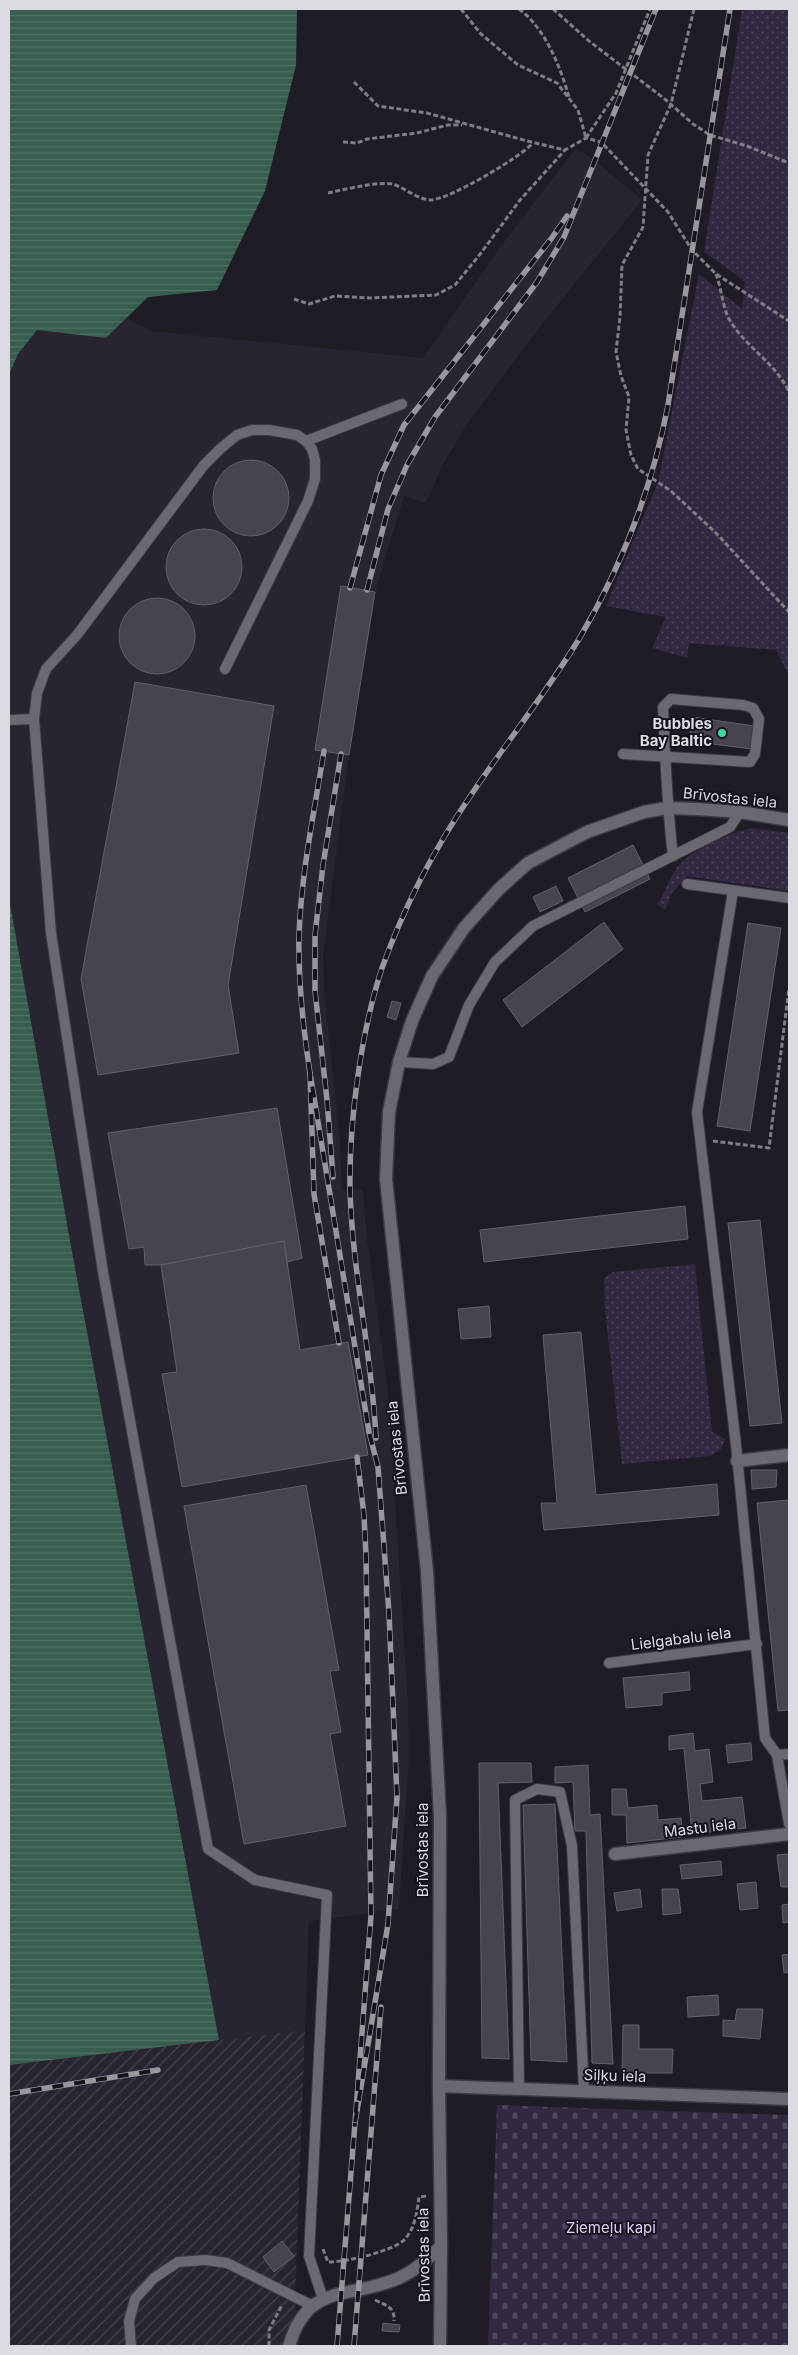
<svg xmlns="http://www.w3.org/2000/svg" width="798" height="2355" font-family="Inter,sans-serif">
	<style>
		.built { fill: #292332 }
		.industrial { fill: url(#industrial-furrows) }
		.grass { fill: url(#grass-dots) }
		.cemetery { fill: url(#cemetery-stones) }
		.water { fill: url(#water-rules) }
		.building { fill: #48444f; stroke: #64606b }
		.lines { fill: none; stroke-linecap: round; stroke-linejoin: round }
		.service-casing { stroke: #3c3941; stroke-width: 12 }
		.minor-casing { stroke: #3c3941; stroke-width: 15 }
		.tertiary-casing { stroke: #3c3941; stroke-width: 15 }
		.path { stroke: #807d85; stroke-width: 3; stroke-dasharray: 5 2.5; stroke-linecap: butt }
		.service { stroke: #6b6773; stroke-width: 10 }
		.minor { stroke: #6b6773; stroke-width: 12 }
		.tertiary { stroke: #6b6773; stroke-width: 12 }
		.rail-casing { stroke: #99969e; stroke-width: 5.5 }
		.rail { stroke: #16131c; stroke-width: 4; stroke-dasharray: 11; stroke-linecap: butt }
		.poi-dot { fill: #3fd4a2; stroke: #16131c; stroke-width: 2 }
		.labels { text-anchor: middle; stroke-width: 4; stroke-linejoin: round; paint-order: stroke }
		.poi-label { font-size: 15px; font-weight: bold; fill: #dddbe2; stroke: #16131c; text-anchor: end }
		.street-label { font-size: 15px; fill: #dddbe2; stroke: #16131c }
		.park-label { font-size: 15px; fill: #dfcefc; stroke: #16131c }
	</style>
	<defs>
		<pattern id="industrial-furrows" width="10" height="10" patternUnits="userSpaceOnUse" patternTransform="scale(1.25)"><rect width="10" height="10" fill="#292332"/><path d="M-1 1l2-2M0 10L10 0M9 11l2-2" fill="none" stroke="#48424f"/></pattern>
		<pattern id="grass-dots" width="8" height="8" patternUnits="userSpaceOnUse" patternTransform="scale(1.25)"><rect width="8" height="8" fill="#322842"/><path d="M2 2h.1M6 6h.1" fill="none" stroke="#4f475d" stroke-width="1.8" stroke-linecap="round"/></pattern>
		<pattern id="cemetery-stones" width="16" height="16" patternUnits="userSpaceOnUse" patternTransform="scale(1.25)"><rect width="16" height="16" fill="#322842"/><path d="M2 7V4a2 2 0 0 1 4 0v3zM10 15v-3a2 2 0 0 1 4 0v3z" fill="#4f475d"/></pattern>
		<pattern id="water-rules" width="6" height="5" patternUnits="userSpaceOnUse" patternTransform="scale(1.25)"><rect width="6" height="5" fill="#365d4d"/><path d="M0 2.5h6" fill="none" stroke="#537466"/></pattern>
	</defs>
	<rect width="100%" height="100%" fill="#1f1c25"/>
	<path class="built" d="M576,148l18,12 48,40 -103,128 -72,96 -25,42 -16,37 -22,-7 -29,96 -26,163 -26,202 2,43 15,140 2,51 21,-2 3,41 22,163 20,310 1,52 -10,154 -90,12 -4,109 -86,10 -148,-794 -62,-348v-523l9,-21 19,-24 69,8 21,-19 24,12 272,27 78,-112z"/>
	<path class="industrial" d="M305,2030l-10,270 5,46h-291v-281z"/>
	<g class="grass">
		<path d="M742,9h47v667l-13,-26 -87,-7 -2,15 -35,-10 14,-31 -60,-11 52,-124 41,-208 43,35 3,-28 -41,-29z"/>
		<path d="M752,828l37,5v58l-102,-15 -16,18 -6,16 -8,-6c8,-10 11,-24 19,-35 17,-21 50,-35 76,-41z"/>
		<path d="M695,1264l17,168 13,7 -4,10 -10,7 -89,8 -17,-155 -1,-31 9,-6z"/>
	</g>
	<path class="cemetery" d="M497,2105l292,10v231h-301z"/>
	<g class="water">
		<path d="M9,9h288l-1,56 -31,126 -48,99 -69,7 -42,41 -69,-8 -19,24 -9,21z"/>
		<path d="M9,898l62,348 148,794 -210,25z"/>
	</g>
	<g class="building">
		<circle cx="251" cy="498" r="38"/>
		<circle cx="204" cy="567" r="38"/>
		<path d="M341,586l34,6 -26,163 -34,-5z"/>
		<circle cx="157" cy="636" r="38"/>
		<path d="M135,682l139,24 -46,279 11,68 -141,22 -17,-96z"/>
		<path d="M692,717l63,9 -3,23 -63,-8z"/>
		<path d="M633,845l17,34 -65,33 -17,-34z"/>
		<path d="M556,886l7,15 -23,11 -7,-15z"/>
		<path d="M604,922l19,27 -101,78 -19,-27z"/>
		<path d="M748,923l33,5 -31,203 -33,-5z"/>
		<path d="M392,1001l9,2 -5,17 -9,-3z"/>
		<path d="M277,1108l25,150 -15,4 -3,-21 -123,24h-16l-1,-18 -15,2 -21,-116z"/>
		<path d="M685,1206l3,33 -204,23 -4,-32z"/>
		<path d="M760,1220l22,203 -32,3 -22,-203z"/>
		<path d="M284,1241l16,109 48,-8 20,113 -186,32 -20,-113 15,-2 -16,-107z"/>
		<path d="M489,1306l2,31 -30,2 -3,-30z"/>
		<path d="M581,1332l15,163 121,-11 2,31 -175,15 -3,-27h16l-14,-168z"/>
		<path d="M751,1470h26l-1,17 -24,2z"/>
		<path d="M306,1485l33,185 -9,1 11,61 -11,2 16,92 -102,18 -60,-338z"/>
		<path d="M789,1500v210l-11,1 -21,-208z"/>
		<path d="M689,1672l1,18 -28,3v12l-36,3 -3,-30z"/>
		<path d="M693,1733l2,18 14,-2 4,33 -13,2 2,17 40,-4 4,31 -54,6 -8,-86 -15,2v-14z"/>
		<path d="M751,1743l1,17 -24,3 -2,-18z"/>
		<path d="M479,1763h52l1,19 -34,1 11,276 -27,-1z"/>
		<path d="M588,1765l2,50 10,-1 13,250 -21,-1 -6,-232h-11l-2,-49 -18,1v-16z"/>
		<path d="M612,1789h14l2,19 29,-3 1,15 23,-2 2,19 -56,6 -1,-28h-14z"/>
		<path d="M555,1804l12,258 -36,-2 -8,-255z"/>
		<path d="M789,1854v33h-8l-4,-32z"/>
		<path d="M721,1861l1,14 -40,4 -2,-14z"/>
		<path d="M756,1882l2,26 -18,2 -3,-26z"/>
		<path d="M640,1889l2,18 -25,4 -3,-18z"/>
		<path d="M662,1889h16l3,24 -18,2z"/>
		<path d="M789,1904v18l-6,1 -1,-18z"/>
		<path d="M789,1954v18l-5,1 -2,-18z"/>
		<path d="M718,1995l1,20 -31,2 -1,-20z"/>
		<path d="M737,2009h26l-3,30 -37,-3v-16l12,1z"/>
		<path d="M623,2025h16v24h34l-1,24h-50z"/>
		<path d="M282,2241l12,15 -20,16 -11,-15z"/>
		<path d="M383,2323l17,2 -1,7 -17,-1z"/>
	</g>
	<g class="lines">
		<defs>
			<g id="service">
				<path d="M306,441l96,-37"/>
				<path d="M225,669l83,-168 7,-22v-19l-3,-11 -6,-8 -9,-6 -28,-5h-17l-15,5 -17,14 -16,16 -127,170 -31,34 -9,24 -3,26 17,214 52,339 105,577 47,31 72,15 -18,361 14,43"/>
				<path d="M9,720l25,-1"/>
				<path d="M623,754l127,8 5,-8 4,-35 -6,-11 -10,-3 -72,-6 -8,8c2,50 4,99 10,149"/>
				<path d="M687,884l102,14"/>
				<path d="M733,891l-36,221 39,333 29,293 12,17"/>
				<path d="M399,1062l34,2 16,-7 20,-52 26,-43 38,-36 197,-99 10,-15"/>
				<path d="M609,1663l148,-19"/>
				<path d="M789,1754l-12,1 12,69"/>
				<path d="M519,2089l-4,-289 22,-11 23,3 12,54 12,245"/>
				<path d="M131,2346l-2,-25 6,-22 19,-21 24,-16 28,-2 21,3 86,43"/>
			</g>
			<g id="minor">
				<path d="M737,1461l52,-6"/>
				<path d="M615,1854l174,-20"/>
				<path d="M439,2086l350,13"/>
				<path d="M440,2346l1,-100"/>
			</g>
			<path id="tertiary" d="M289,2346c19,-65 60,-46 110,-68 17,-8 29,-19 42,-32l-2,-160 1,-269 -13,-246 -41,-392 3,-67 10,-50 13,-41 20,-45 32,-48 35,-39 29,-26 59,-31 57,-20 23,-4 30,1 43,3 49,8"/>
		</defs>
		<use href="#service" class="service-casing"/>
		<use href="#minor" class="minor-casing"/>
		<use href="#tertiary" class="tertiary-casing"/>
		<g class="path">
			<path d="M461,9l20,25 37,31 39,18 21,27 8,28"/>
			<path d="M519,9c26,19 41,57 50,88"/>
			<path d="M553,9l36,32 77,59 27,24 17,11 37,11 42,17"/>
			<path d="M694,9l-23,95 -23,51 -5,72 -21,38 -2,52 -4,35 5,24 8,21 -3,33 5,25 7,14 33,22 45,42 73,79"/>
			<path d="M354,82l24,24 49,7 100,28 38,9 21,-12 15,4 67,70 24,38 24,24 73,47"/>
			<path d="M586,138l30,-45 34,-84"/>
			<path d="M343,142l14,1 10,-4 50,-6 31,-8h14"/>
			<path d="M328,193c13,-3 52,-12 64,-9 12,3 26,16 39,16 19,-1 88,-42 102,-57"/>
			<path d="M716,274c5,13 7,34 13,45 16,28 47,44 60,73"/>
			<path d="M294,299l15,5 26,-8 35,2 66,-3 19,-10 26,-32 39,-53 45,-50"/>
			<path d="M713,1141l56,7 20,-160"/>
			<path d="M323,2249l5,13c18,0 61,-10 75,-21 12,-11 14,-29 16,-44l8,-1"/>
			<path d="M375,2300c11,5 20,7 19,21"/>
			<path d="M269,2346v-16l13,-25"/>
		</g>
		<use href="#service" class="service"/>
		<use href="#minor" class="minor"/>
		<use href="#tertiary" class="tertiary"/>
		<defs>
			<g id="rail">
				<path d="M350,588l31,-113 23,-50 147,-186 16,-23"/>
				<path d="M367,590l21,-81 19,-44 28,-48 102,-135 27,-45 92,-228"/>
				<path d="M310,1073c-7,-46 -12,-91 -11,-137 2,-62 15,-123 25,-185"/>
				<path d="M333,1177l-6,-77 -12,-109v-56l8,-70 18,-111"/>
				<path d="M339,1343l-25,-149 -4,-121 59,359 9,35 11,146 8,184 -9,127 -33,199 16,-207 -5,-360 -2,-41 -7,-58"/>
				<path d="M376,1438c-4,-84 -24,-166 -26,-250 -1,-67 11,-156 32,-220 22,-61 52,-119 89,-173 35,-52 75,-102 108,-156 43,-73 73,-150 89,-234l62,-396"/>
				<path d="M9,2094l149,-24"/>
				<path d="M337,2346l18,-223"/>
				<path d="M354,2346l27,-339"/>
			</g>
		</defs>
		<use href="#rail" class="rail-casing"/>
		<use href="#rail" class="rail"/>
	</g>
	<circle class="poi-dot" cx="722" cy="733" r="5"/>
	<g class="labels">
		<g class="poi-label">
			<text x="712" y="729">Bubbles<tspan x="712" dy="17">Bay Baltic</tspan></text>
		</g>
		<g class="street-label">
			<text transform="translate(730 798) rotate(6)" y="5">Brīvostas iela</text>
			<text transform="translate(397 1448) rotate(-96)" y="5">Brīvostas iela</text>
			<text transform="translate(681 1639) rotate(-7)" y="5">Lielgabalu iela</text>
			<text transform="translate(700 1828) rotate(-7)" y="5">Mastu iela</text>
			<text transform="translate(423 1850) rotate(-90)" y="5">Brīvostas iela</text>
			<text transform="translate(615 2076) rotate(2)" y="5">Siļķu iela</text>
			<text transform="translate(424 2255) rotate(-91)" y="5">Brīvostas iela</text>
		</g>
		<g class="park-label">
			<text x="611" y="2233">Ziemeļu kapi</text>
		</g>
	</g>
	<rect width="798" height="2355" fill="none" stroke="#dddbe2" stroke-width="20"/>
</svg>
